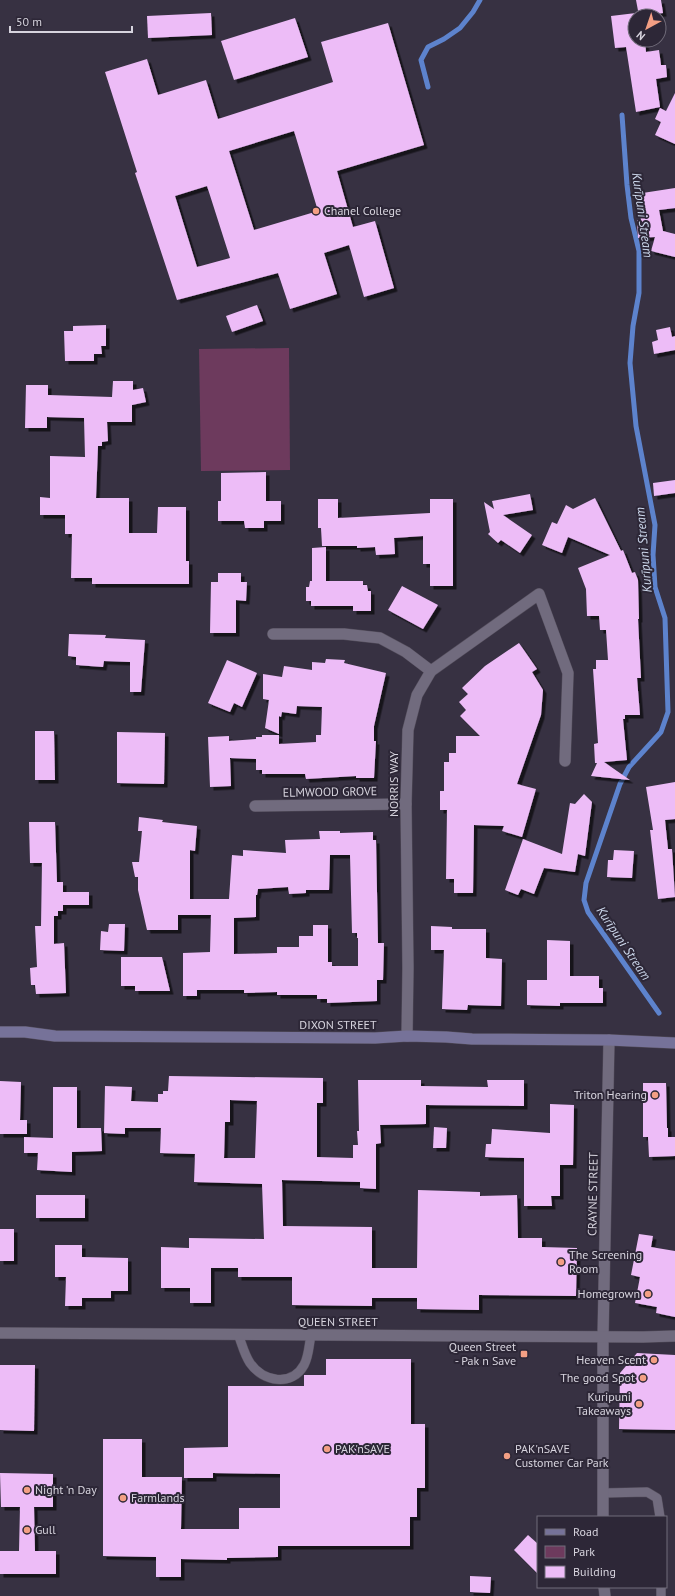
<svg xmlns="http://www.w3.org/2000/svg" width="675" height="1596" font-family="'PT Sans',sans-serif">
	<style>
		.green { fill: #6d3a5d }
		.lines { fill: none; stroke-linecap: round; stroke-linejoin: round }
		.stream { stroke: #5d83cd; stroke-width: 5 }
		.building { fill: #edbcf7; fill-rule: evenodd; filter: url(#shadow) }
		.service-casing { stroke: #534d5b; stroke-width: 10 }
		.minor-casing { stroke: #534d5b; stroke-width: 12 }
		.tertiary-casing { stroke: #534d5b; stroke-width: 12 }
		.secondary-casing { stroke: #534d5b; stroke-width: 12 }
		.service { stroke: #716b7e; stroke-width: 9 }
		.minor { stroke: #716b7e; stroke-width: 11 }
		.tertiary { stroke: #716b7e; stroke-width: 11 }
		.secondary { stroke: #767299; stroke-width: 11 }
		.poi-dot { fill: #f39f84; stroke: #2d2737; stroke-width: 1.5 }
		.labels { text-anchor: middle; stroke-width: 4; stroke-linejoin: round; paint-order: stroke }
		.poi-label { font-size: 12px; fill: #d7d4de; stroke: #2d2737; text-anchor: start }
		.street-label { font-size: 12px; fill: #d7d4de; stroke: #2d2737 }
		.water-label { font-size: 13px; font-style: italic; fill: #cdd8ec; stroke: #2d2737 }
	</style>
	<defs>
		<filter id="shadow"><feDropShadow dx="3.5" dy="3.5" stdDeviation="0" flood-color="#0009"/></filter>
	</defs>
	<rect width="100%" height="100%" fill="#373142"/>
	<path class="green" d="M289,348l1,122 -89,1 -2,-122z"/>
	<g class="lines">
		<g class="stream">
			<path d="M428,87l-7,-27 7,-13 16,-8 16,-11 13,-16 7,-12"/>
			<path d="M622,115l5,70 4,33 8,33v42l-6,33 -3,37 6,63 19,99 -2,30 2,32 10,31 3,94 -7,20 -32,35 -9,17 -34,99 -2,17 4,12 71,101"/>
		</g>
	</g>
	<g class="building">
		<path d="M636,0h25l2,13 -24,3z"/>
		<path d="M211,13l1,22 -64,3 -1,-22z"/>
		<path d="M636,13l1,3h-2v24h10l1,12 13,-2 2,15h5l1,12 -11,2 4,28 -24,5 -10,-65 -11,1 -4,-32z"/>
		<path d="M295,18l13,39 -74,23 -13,-39z"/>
		<path d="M388,23l36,122 -87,26 16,56 22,-6 19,67 -30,9 -15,-52 -25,8 13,41 -47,15 -12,-36 -101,27 -42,-127 2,-1 -32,-100 42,-13 11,36 48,-15 12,39 115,-37 -12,-40zM294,131l24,80 -64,19 -25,-79zM207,186l23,72 -33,9 -22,-71z"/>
		<path d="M675,93v51l-20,-9 6,-13 -6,-3 5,-11 6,3z"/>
		<path d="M675,188v20l-16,2 4,21 12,3v23l-24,-6 4,-14 -17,1 -1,-18h4l-5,-26z"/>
		<path d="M257,305l6,16 -31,11 -6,-16z"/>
		<path d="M106,325v21h-5l1,8h-8v7h-29l-1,-30h9v-5z"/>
		<path d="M670,327l2,10 3,-1v14l-21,4 -2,-12 6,-2 -2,-10z"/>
		<path d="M113,381h20v9l10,-2 3,14 -14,3v17h-25l1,19 -6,1v4h-4l-2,52h33v35h28l1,-26h28v54h3v23h-97v-6h-21l1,-44h-7v-19h-25v-18l10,1v-42l35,1 -1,-39 -37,-1v11h-22l1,-43h22v10l64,2z"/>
		<path d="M266,472v29h15v20h-17v7h-19l-1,-7h-26v-20h3v-28z"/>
		<path d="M675,480v13l-21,3 -1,-13z"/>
		<path d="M530,494l3,16 -30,5 29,20 -12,18 -19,-13 -3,3 -10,-9 2,-2 -6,-30 10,7 -2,-8z"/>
		<path d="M595,498l26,53 2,-1 9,23 3,-1 3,8 1,39h-1l3,59h-4l3,37h-15v4h-2l4,41 -23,2 26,18 -39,-4 6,-13h-2l-1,-19 4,-1 -5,-74h3v-9h12l-2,-30h-6l-1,-14h-12l-1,-27 -8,-21 32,-13 -42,-18 -6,16 -20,-8 10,-23 5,2 9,-19 7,4z"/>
		<path d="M318,499h20v19l92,-5v-14h23v87h-23v-22h-7v-28l-29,2 1,16 -19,1 -1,-8 -18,1v-2h-35l-1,-18h-3z"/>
		<path d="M326,547v34h37v4h4l1,6h3v20h-18v-5h-42v-5h-5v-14h3l1,-6h2v-33z"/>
		<path d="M218,573h23v9h6l-1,19 -10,-1v33h-26l1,-51h7z"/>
		<path d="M402,586l36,19 -15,24 -35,-19z"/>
		<path d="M69,634l37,1 -1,3 40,2 -4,52h-11v-30l-26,-1 -1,6 -27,-2v-8l-8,-1z"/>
		<path d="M519,643l18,26 -5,3 11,18 -2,25 -24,69 19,5 -14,48 -20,-6 2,-5 -30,-1 -1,68h-19v-14h-8l1,-69h-7v-19h4v-29h5v-9h7v-17h24l-20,-20 6,-6 -7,-8 9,-8 -6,-6 23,-22z"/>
		<path d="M326,659l19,1 -1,3 42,10 -12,53v15h2l-2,37h-18v-2l-50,3 -1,-5h-43v-4h-6v-11l-26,-1 1,28 -21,1 -2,-50 21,-1v5l27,-2v-2h6v-2h17v9l37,-2v-7h5l1,-28 -25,-1 -1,8 -14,-2 -1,5 -2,-1v18l-14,-6 4,-28 -6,-1v-25l19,3 2,-11 28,4v-8l13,1z"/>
		<path d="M227,660l30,13 -15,34 -8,-4 -4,9 -22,-9z"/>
		<path d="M35,731h19l1,49h-20z"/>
		<path d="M117,732l48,1 -1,51 -47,-1z"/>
		<path d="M675,782v37l-10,1 3,29h4l3,48 -17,2 -8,-69h3l-7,-43z"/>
		<path d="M584,794l8,8 -7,54 -7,-2 -3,18 -31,-4 -10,26 -13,-5 -3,6 -13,-5 18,-51 39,15 8,-51 5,1z"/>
		<path d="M139,817l24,3 -1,2 35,4 -2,25 -5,-1v49h39l3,-44 11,1v-6l43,3 -1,-13 35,-1 -1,-8h21v2l33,-1v8h3l2,103h6l-1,37h-6v21l-50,2v-4h-10v-4h-40v-3l-33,1v-3h-47v6h-14v-43l27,-1 1,-37h-33v15h-31l-9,-40v-13h-3l-3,-15h7l3,-31h-4zM330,855h20l2,78h5v5h1v28h-26v-4h-4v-37h-15v11h-14v11h-22v6l-43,1v-36l22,-1v-22h1l1,-6 30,-2 1,7 17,-1v-3h23z"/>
		<path d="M29,822h26l2,60h6v10h26v13h-26v6h-5v5h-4v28l10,-1 2,50 -30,1 -1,-9h-4l-1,-17 7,-1 -2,-41h6l1,-63h-12z"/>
		<path d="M614,850l20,1 -2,27 -25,-1 1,-17h5z"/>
		<path d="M109,924h16l-1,27 -24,-1 1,-19 7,1z"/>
		<path d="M431,926l21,1v2h34v29l16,1 -1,47 -33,-1 -1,5 -25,-1 2,-59h-13z"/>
		<path d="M547,940l23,1v35h29v12h4v15h-43v3l-33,-1v-25h20z"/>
		<path d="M121,957h41l8,34h-35v-5h-14z"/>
		<path d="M169,1076l154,2v25h-6v54l36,1v-13h5l-1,-14h2l-1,-51h63v6l67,1 -1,-7h37v26l-98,-1v19l-46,1 1,18 -5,1v45l-16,-1v-6l-78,-2 1,46 89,1v41h45l1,-78 62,2v4l37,-1 1,43h24v9l35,1 -1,48 -97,-1v15l-62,-1v-11h-45v8l-80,-1v-28h-54v-9h-27v35h-21v-15h-29v-41l28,1v-10l75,1 -2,-55 -68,-2 1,-28 -35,-1 1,-25h-36v6l-21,-1 1,-47 27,1 -1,14 27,1v-8h5v-3h5zM230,1100l27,1 -2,57h-31l1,-36h5z"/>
		<path d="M0,1081l21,1 -1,38h7v14h-27z"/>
		<path d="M643,1083h23l1,45h1v9h7v19l-26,1 -1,-20h-5z"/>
		<path d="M53,1087h24v41h24l1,23 -30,1v20l-35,-2 1,-17h-14v-16l29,1z"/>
		<path d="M550,1104l24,1 -1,60h-13v31h-9l1,10h-28v-48l-39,-1 1,-13h5l1,-15 58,4z"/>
		<path d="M434,1127l13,1 -1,20h-13z"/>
		<rect x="36" y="1195" width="49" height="23"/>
		<rect x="0" y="1229" width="14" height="32"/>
		<path d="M639,1234l14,2 -2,11 24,4v66l-19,-4 1,-6 -22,-4 5,-26 -9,-2z"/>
		<path d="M55,1245h27v12l46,1v33h-17v7h-29v8h-17l1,-29h-11z"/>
		<path d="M637,1353l38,2v75l-56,-1 1,-56z"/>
		<path d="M326,1359h85v65h14v64h-8v29h-7v29h-132v11l-51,1v2l-46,-1v18h-25v-20l-53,-1v-117h39v38h40l-1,52h58v-21h41v-34l-67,-1v5h-29v-30l44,-1v-61h76v-11h22z"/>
		<path d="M0,1365h35l-1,66 -34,-1z"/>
		<path d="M0,1473l53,1v33h-19l1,44h21v23h-56v-23h19l1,-44h-19z"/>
		<path d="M528,1535l10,9v30l-24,-24z"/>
		<path d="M470,1576l21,1 -1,16 -20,-1z"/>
	</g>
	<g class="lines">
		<defs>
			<g id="service">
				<path d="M238,1334c4,10 6,20 12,29 13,19 42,24 54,2 5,-9 5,-21 7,-30"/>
				<path d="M604,1493l43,-1 10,6 3,19"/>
				<path d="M661,1587v9"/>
			</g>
			<g id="minor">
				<path d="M273,634h71l36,4 26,14 25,19"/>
				<path d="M255,806l151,-2"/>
				<path d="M407,1036l1,-68 -2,-164 2,-74 9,-35 14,-24 108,-77 29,79 -3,88"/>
				<path d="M603,1517v-180l6,-297"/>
				<path d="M604,1587l1,9"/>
			</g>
			<path id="tertiary" d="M0,1333l643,4 32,-1"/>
			<path id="secondary" d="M0,1032h25l30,4 320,2 32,-2 39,1 26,2 137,1 66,3"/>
		</defs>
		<use href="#service" class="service-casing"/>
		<use href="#minor" class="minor-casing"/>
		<use href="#tertiary" class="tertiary-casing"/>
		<use href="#secondary" class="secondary-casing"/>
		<use href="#service" class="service"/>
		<use href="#minor" class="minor"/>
		<use href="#tertiary" class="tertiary"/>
		<use href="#secondary" class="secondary"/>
	</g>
	<g class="poi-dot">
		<circle cx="316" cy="211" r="4"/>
		<circle cx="655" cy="1095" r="4"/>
		<circle cx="561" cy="1262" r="4"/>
		<circle cx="648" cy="1294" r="4"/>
		<rect x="520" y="1350" width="8" height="8" rx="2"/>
		<circle cx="654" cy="1360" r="4"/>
		<circle cx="643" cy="1378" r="4"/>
		<circle cx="639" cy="1404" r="4"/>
		<circle cx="327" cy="1449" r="4"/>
		<circle cx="507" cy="1456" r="4"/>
		<circle cx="27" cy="1490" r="4"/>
		<circle cx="123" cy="1498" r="4"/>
		<circle cx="27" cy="1530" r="4"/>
	</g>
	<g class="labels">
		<g class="poi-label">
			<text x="324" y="215">Chanel College</text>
			<text x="647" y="1099" text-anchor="end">Triton Hearing</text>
			<text x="569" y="1259">The Screening<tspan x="569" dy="14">Room</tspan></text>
			<text x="640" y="1298" text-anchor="end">Homegrown</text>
			<text x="516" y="1351" text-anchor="end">Queen Street<tspan x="516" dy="14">- Pak n Save</tspan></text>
			<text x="646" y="1364" text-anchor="end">Heaven Scent</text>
			<text x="635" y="1382" text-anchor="end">The good Spot</text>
			<text x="631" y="1401" text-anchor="end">Kuripuni<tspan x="631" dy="14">Takeaways</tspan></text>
			<text x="335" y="1453">PAK'nSAVE</text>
			<text x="515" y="1453">PAK'nSAVE<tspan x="515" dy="14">Customer Car Park</tspan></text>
			<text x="35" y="1494">Night 'n Day</text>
			<text x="131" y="1502">Farmlands</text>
			<text x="35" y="1534">Gull</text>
		</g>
		<g class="street-label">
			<text transform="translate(394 784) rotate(-90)" y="4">NORRIS WAY</text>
			<text transform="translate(330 792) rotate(-1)" y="4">ELMWOOD GROVE</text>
			<text x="338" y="1029">DIXON STREET</text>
			<text transform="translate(593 1194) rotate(-89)" y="4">CRAYNE STREET</text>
			<text x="338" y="1326">QUEEN STREET</text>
		</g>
		<g class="water-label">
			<text transform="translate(643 215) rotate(82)" y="5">Kurīpuni Stream</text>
			<text transform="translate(643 550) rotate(-95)" y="5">Kurīpuni Stream</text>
			<text transform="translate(624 943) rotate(56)" y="5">Kurīpuni Stream</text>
		</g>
	</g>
	<rect x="537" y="1516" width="130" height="72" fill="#2d2737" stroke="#716c7a"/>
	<rect x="545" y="1529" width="20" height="6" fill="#767299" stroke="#716c7a"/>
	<text x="573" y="1536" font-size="12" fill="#d7d4de">Road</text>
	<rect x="545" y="1546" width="20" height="12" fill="#6d3a5d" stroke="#716c7a"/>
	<text x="573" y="1556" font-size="12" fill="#d7d4de">Park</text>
	<rect x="545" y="1566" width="20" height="12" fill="#edbcf7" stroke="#716c7a"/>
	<text x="573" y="1576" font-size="12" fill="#d7d4de">Building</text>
	<g transform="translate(647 28) rotate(220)"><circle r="19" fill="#2d2737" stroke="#716c7a"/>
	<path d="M0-3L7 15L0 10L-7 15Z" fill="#f39f84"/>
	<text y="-6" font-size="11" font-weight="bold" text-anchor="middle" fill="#d7d4de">N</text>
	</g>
	<path d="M10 26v6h122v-6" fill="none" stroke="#d7d4de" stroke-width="2"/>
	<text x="16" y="26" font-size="12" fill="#d7d4de" stroke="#2d2737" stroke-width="3" paint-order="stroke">50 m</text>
</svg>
